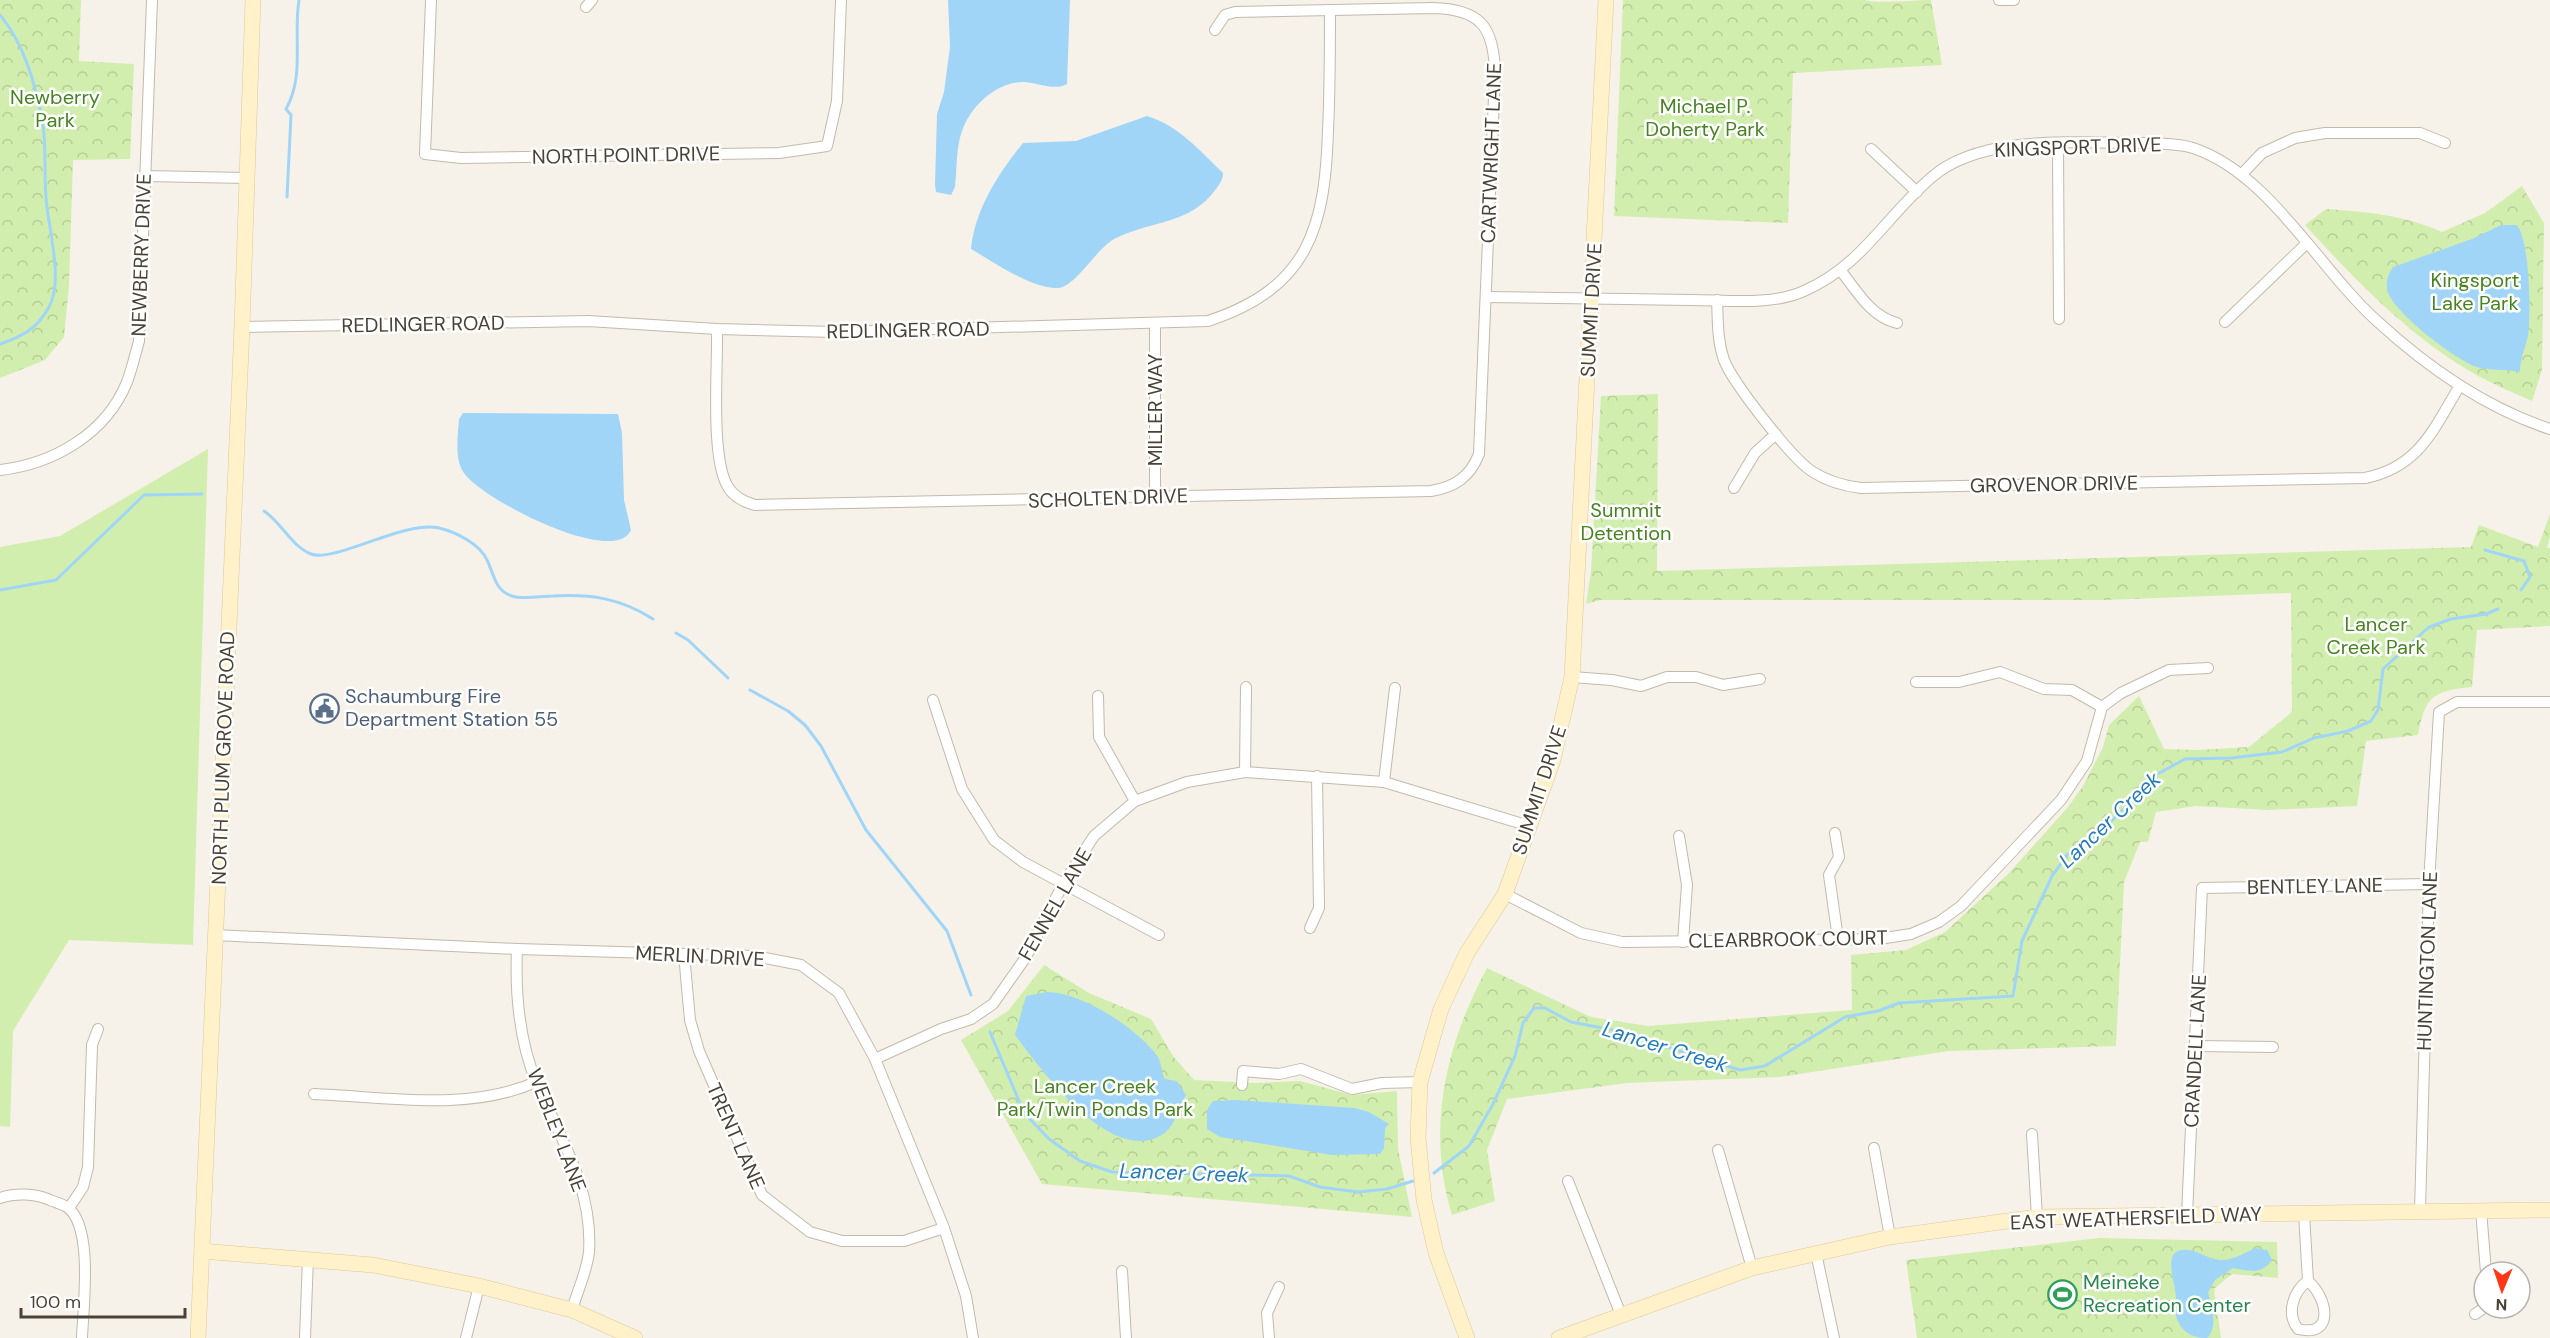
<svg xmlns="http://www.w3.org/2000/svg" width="2550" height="1338" font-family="'DM Sans',sans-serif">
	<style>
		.grass { fill: #d2eeae }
		.park { fill: url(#park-crowns) }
		.water { fill: #a0d5f8 }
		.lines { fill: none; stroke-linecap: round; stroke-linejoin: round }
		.stream { stroke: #a0d5f8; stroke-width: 3 }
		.street-casing { stroke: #c3baaa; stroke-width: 12 }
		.secondary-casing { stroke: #dec996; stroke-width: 16 }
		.street { stroke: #fff; stroke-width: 10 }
		.secondary { stroke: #fff1ca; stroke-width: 15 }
		.labels { text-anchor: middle; stroke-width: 5; stroke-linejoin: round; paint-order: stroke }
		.park-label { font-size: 20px; fill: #488322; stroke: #fff }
		.street-label { font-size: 20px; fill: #4b4236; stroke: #fff }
		.service-label { font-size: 20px; fill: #4e5e75; stroke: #fff; text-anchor: start }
		.leisure-label { font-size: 20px; fill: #27864d; stroke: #fff; text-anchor: start }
		.water-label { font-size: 21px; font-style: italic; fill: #227bba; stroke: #fff }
	</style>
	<defs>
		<pattern id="park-crowns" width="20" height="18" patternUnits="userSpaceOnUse" patternTransform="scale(1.5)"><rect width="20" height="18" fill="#d2eeae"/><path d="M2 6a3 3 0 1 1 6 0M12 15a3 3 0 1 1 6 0" fill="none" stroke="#b6cd96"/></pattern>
	</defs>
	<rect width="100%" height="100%" fill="#f6f2e9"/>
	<path class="grass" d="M208,449l-15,496 -124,-5 -56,91 -3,96 -10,-1v-579l60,-11z"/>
	<g class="park">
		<path d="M0,0h81l-2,61 55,3 -4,95 -57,1 -4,126 -5,51 -19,23 -45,18z"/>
		<path d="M1623,0h242c10,4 52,0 66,0l11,65 -149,8 -5,150 -174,-7z"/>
		<path d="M2522,186l22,37 -2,147 -10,31c-18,-8 -37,-16 -54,-25 -68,-39 -121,-94 -173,-151l21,-16c41,3 78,6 116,23l43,-19z"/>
		<path d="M1658,394l-1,177 814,-24 8,-22 59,22 12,-33v22l-3,12h3v78l-73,4 -5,57c-39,4 -47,9 -54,48l-52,6 -9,65 -89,4 -72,-4 -40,6 -8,30h-8l-16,40 -8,164 -167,5 -169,26 -153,6 -120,16 -20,51 8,51 -43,14c-26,-86 -7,-169 35,-247l104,49 57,9 204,-16 -1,-55 55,-5 39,-18 64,-59 59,-66 15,-21 20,-39 6,-22 30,-29 25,53 33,1 52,-3 43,-35 -1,-119 -187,7h-504l-14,4 5,-32 10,-176z"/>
		<path d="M1044,965l45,28 62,26 22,37 21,24 62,3 44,-2 52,14 45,-4 1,58 14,68 -370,-33 -81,-144 47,-29z"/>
		<path d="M2099,1238l178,4 1,36 -46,-4 -18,15 7,49h-304l-11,-78z"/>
	</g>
	<g class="water">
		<path d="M948,0h122l-3,84c-12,7 -29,-1 -42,-2 -27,-1 -54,23 -63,49 -6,16 -5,38 -7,56l-4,8 -15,-3 -1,-7 2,-71 7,-22 6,-45z"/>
		<path d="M1147,116c31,9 53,35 76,57 0,7 -3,10 -7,16 -26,36 -63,31 -100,49 -19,9 -40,49 -58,50 -27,1 -64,-26 -87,-39 4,-40 27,-75 52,-106l53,-2z"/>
		<path d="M2501,225h16c13,17 14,89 11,111 -3,13 -8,22 -8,36 -13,-3 -35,-1 -46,-6 -20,-8 -85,-56 -87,-78 -1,-9 2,-15 6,-21l79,-28z"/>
		<path d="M463,413l155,1 4,19 2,67 7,30c-17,38 -151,-32 -167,-57 -10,-14 -6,-37 -5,-54z"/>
		<path d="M1047,992c34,0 92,37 111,65 4,7 3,15 7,22l12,2 9,14c-8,13 -10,31 -23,39 -51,34 -122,-64 -148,-99l11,-39z"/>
		<path d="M1236,1100l119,8 14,4 20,12 -4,4 -1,20 -4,6 -48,1 -112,-18 -13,-8v-19l6,-9z"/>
		<path d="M2256,1248l11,2 5,10c-10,15 -22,11 -39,8l-18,12 -7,12c3,15 11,34 -1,46 -15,0 -26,-6 -31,-22 -2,-7 1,-12 0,-18 0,-16 -17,-52 13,-48 12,2 22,11 36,10 10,-1 21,-8 31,-12z"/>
	</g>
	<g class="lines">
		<g class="stream">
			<path d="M0,15c25,30 36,71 43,110 4,27 0,55 4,82 3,27 16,76 2,100 -12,22 -26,29 -49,37"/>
			<path d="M287,197l4,-82 -5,-6c19,-33 7,-73 13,-109"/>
			<path d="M264,511c18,12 27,35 47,43 23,9 94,-34 128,-26 17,4 41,16 48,32 7,14 8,31 25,36 11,4 29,0 41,0 38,-2 67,2 100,23"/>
			<path d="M2485,550l39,11 6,16 -9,13"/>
			<path d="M0,590l56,-10 88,-85 58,-1"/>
			<path d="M676,633l12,7 40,38"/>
			<path d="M750,690l38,21 17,14 16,21 45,84 81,101 24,64"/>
			<path d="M990,1032l34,81 25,26 31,22 32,11 177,4 31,11 38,5 29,-3 26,-8"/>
			<path d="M1434,1173l35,-27 24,-42 22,-48 8,-33 11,-15h11l26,14 42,8 127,40 25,-4 80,-49 33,-6 21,-8 114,-7 9,-55 30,-65 16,-22 29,-19 31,-30 22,-27 35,-19 46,-1 51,-6 32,-14 34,-7 23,-10 7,-11 5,-41 46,-42 22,-8 35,-5 12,-5"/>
		</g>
		<defs>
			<g id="street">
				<path d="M431,0l-6,154 36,4 318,-5 48,-7 10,-45 4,-101"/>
				<path d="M1999,0h15"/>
				<path d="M586,7l6,-7"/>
				<path d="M2058,145l1,174"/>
				<path d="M1871,149l46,43"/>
				<path d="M2242,174l20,-21 33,-15 30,-5h95l25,10"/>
				<path d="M145,176l102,2"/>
				<path d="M1841,271c16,20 30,46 56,52"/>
				<path d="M1486,297c69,1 137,2 205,3 35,0 80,6 113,-9 58,-25 82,-75 128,-114 52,-45 154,-33 220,-34 13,1 28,1 41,5 76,25 126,121 184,173 50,46 109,87 173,108"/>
				<path d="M1717,300c1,20 0,40 7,60 9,23 68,99 89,112 14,9 32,14 48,16l504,-10c54,-11 68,-48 94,-91"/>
				<path d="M2225,322l82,-79"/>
				<path d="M242,327l346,-6 129,8 119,3 372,-11c101,-33 117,-94 120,-191 2,-40 2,-80 2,-120"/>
				<path d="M717,329c1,38 -7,129 11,158 6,10 16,15 27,18l676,-14c24,-4 39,-14 48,-37l16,-381c-1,-47 -15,-64 -63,-65l-197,4 -10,3 -10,15"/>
				<path d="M0,470c53,-6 106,-36 127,-88 5,-13 8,-27 12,-41l13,-341"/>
				<path d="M1734,488l21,-35 21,-19"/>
				<path d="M1155,496v-172"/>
				<path d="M1572,677l40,3 29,6 26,-9h29l27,8 37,-6"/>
				<path d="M1916,682h43l41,-10 44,17 28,1 30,17"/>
				<path d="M1098,696l1,41 36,64"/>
				<path d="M933,700l29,89 32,51 29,22 136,73"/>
				<path d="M1245,772l1,-85"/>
				<path d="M1384,782l11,-94"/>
				<path d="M1835,833l4,24 -10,18 9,64"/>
				<path d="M1679,836l8,49 -4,57"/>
				<path d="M1505,894l76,39 41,9 257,-3 32,-5 28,-12 22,-16 100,-106 26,-39 15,-54 19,-14 48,-23 39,-2"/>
				<path d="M1310,928l9,-20 -2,-132"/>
				<path d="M215,935l302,14 238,7 46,9 38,28 36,66 69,169 22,68 7,42"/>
				<path d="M517,949c-2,46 2,92 20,135 24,55 56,105 52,168 -2,19 -12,40 -17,58"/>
				<path d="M684,954l6,66 9,31 63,144 48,37 32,9h62l40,-13"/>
				<path d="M2196,1046l77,1"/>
				<path d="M875,1059l66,-30 30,-10 22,-15 33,-47 37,-73 31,-48 41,-35 52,-19 58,-10 139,10 145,44"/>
				<path d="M1242,1085l1,-14 36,3 22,-5 51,20 30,-6 38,-1"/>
				<path d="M314,1094c73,3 154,18 222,-12"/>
				<path d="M2032,1134l5,83"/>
				<path d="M1874,1148l16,89"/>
				<path d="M1718,1150l34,118"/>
				<path d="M1568,1181l53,134"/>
				<path d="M0,1198c15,-5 35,-5 50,2 5,2 12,4 17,7 27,19 16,101 15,131"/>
				<path d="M69,1208l14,-21 5,-20 4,-122 6,-16"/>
				<path d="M2481,1210l5,62"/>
				<path d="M2420,1211l9,-327 10,-172 18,-10h93"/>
				<path d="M2304,1214l4,67c20,17 27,57 -10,48 -12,-15 -5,-38 10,-48"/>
				<path d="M2187,1215l15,-327 227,-4"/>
				<path d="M1816,1253l18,85"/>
				<path d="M1122,1271l4,67"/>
				<path d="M2475,1314l9,-6"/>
				<path d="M305,1338l3,-80"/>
				<path d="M466,1338l13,-52"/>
				<path d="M1269,1338l-2,-25 12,-26"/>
			</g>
			<g id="secondary">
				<path d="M202,1251l171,14 106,21 93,24 63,28"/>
				<path d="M198,1338l44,-1011 11,-327"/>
				<path d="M1467,1338l-31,-85 -12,-53 -6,-62 2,-56 21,-73 26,-56 38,-59 48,-134 19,-83 34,-677"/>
				<path d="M1559,1338l193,-70 138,-31 147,-20 513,-7"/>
			</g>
		</defs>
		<use href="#street" class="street-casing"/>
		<use href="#secondary" class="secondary-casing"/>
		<use href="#street" class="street"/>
		<use href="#secondary" class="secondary"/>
	</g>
	<defs>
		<symbol id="civic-ring" viewBox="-11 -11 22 22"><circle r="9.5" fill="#fff" stroke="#5c6f8a" stroke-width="1.5"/><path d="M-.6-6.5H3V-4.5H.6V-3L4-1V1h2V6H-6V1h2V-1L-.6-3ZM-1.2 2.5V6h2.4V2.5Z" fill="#5c6f8a"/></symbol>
		<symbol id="stadium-ring" viewBox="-11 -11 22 22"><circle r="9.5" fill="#fff" stroke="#2e9e5b" stroke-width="1.5"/><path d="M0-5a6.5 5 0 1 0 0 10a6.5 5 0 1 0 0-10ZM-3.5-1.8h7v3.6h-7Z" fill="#2e9e5b"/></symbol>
	</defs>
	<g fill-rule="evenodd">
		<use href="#civic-ring" x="308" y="692" width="33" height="33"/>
		<use href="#stadium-ring" x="2046" y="1278" width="33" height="33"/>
	</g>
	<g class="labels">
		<g class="park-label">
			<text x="55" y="104">Newberry<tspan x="55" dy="23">Park</tspan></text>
			<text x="1705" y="113">Michael P.<tspan x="1705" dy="23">Doherty Park</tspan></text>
			<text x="2475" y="287">Kingsport<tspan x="2475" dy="23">Lake Park</tspan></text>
			<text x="1626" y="517">Summit<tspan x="1626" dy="23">Detention</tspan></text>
			<text x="2376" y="631">Lancer<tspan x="2376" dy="23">Creek Park</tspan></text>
			<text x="1095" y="1093">Lancer Creek<tspan x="1095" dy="23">Park/Twin Ponds Park</tspan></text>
		</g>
		<g class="street-label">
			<text transform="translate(2078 147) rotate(-2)" y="7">KINGSPORT DRIVE</text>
			<text transform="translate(1491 153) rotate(-88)" y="7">CARTWRIGHT LANE</text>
			<text transform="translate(626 155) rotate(-1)" y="7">NORTH POINT DRIVE</text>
			<text transform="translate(141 255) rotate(-88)" y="7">NEWBERRY DRIVE</text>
			<text transform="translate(1591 310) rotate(-87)" y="7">SUMMIT DRIVE</text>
			<text transform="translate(423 324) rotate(-1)" y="7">REDLINGER ROAD</text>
			<text transform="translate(908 330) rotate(-1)" y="7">REDLINGER ROAD</text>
			<text transform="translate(1155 410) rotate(-90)" y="7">MILLER WAY</text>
			<text transform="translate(2054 484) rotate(-1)" y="7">GROVENOR DRIVE</text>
			<text transform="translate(1108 498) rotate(-2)" y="7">SCHOLTEN DRIVE</text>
			<text transform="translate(223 758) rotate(-88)" y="7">NORTH PLUM GROVE ROAD</text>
			<text transform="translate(1539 790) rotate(-72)" y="7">SUMMIT DRIVE</text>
			<text transform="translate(2315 886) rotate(-1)" y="7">BENTLEY LANE</text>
			<text transform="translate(1055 904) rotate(-60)" y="7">FENNEL LANE</text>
			<text transform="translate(1788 939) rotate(-1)" y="7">CLEARBROOK COURT</text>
			<text transform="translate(700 956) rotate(3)" y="7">MERLIN DRIVE</text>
			<text transform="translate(2427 961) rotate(-88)" y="7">HUNTINGTON LANE</text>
			<text transform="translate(2195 1051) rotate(-87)" y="7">CRANDELL LANE</text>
			<text transform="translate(557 1130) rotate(69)" y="7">WEBLEY LANE</text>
			<text transform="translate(736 1136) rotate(66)" y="7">TRENT LANE</text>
			<text transform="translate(2136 1218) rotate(-2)" y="7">EAST WEATHERSFIELD WAY</text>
		</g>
		<g class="service-label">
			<text x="345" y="703">Schaumburg Fire<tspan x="345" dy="23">Department Station 55</tspan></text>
		</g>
		<g class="leisure-label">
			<text x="2083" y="1289">Meineke<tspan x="2083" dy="23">Recreation Center</tspan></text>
		</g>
		<g class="water-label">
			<text transform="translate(2110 820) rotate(-43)" y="7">Lancer Creek</text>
			<text transform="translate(1665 1047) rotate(17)" y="7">Lancer Creek</text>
			<text transform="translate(1184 1173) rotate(2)" y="7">Lancer Creek</text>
		</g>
	</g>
	<g transform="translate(2502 1290) rotate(182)"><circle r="28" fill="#ffffff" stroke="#b7b3af" stroke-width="1.5"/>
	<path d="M0-4.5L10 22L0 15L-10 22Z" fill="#ff3717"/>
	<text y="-9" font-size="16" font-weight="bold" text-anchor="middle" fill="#4b4236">N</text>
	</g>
	<path d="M21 1308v9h164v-9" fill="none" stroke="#4b4236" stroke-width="3"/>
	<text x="30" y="1308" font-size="18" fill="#4b4236" stroke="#ffffff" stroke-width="4.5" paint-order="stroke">100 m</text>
</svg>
